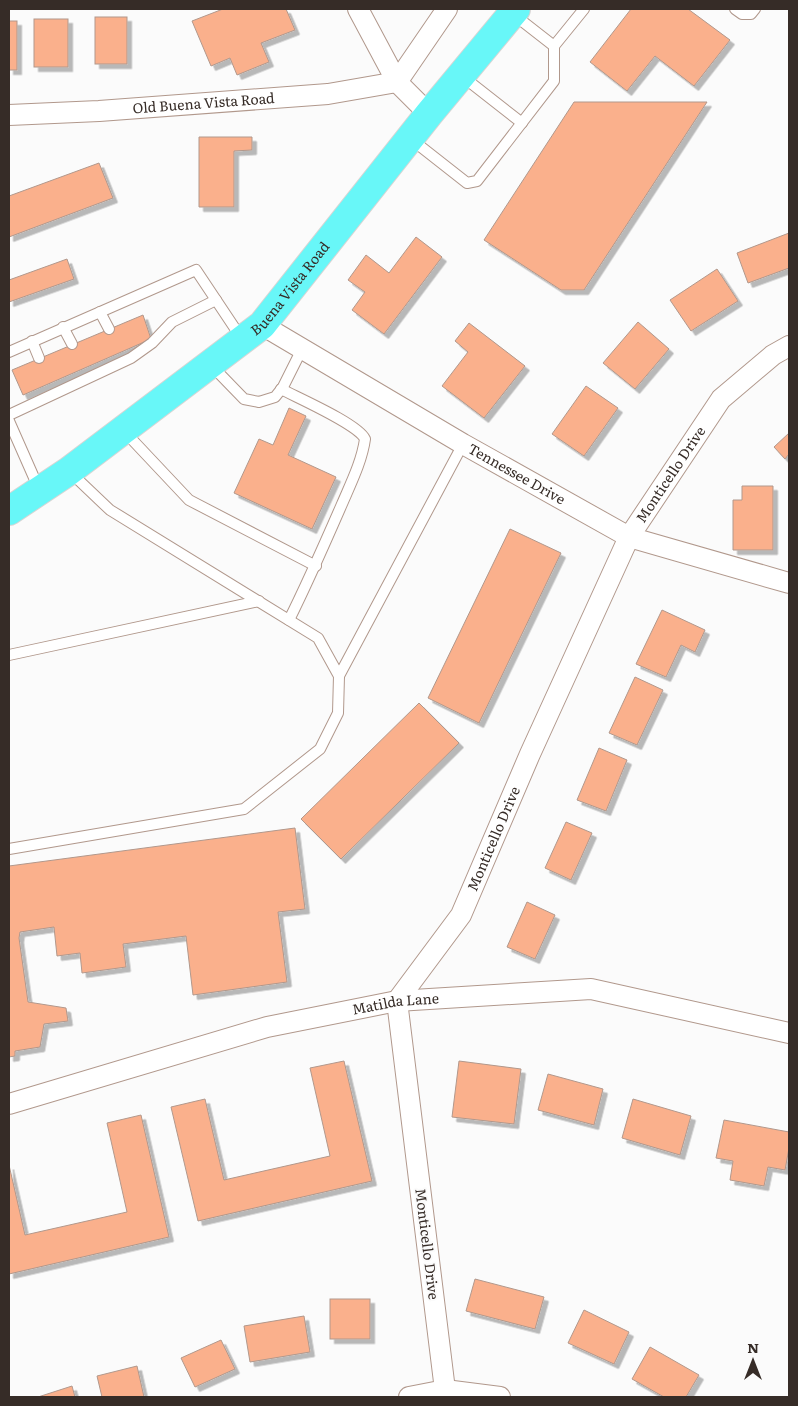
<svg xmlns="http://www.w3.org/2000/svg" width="798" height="1406" font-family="Literata,serif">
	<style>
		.building { fill: #fab08c; stroke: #b1988c; filter: url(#shadow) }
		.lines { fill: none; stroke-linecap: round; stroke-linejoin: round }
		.service-casing { stroke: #b1988c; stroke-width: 12 }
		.minor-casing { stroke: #b1988c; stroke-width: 22 }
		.primary-casing { stroke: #d7d5d4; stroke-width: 30 }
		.service { stroke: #fff; stroke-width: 10 }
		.minor { stroke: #fff; stroke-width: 20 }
		.primary { stroke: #68f7f8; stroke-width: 28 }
		.labels { text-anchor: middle; stroke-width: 4; stroke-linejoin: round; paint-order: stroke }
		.street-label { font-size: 14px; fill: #362c27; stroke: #fbfbfb }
	</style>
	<defs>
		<filter id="shadow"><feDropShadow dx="4.5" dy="4.5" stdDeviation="0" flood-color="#0004"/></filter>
	</defs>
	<rect width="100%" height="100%" fill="#fbfbfb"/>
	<g class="building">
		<path d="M223,9h63l9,21 -34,13 8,19 -32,13 -7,-17 -19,8 -19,-45z"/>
		<path d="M631,9h57l42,31 -36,46 -39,-30 -28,35 -37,-29z"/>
		<rect x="95" y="17" width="32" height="47"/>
		<rect x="34" y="19" width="34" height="48"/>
		<rect x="9" y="21" width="8" height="49"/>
		<path d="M574,102h133l-123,188h-23l-77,-50z"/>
		<path d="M199,137h53v13l-18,1v56h-35z"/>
		<path d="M99,163l14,35 -104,39v-41z"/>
		<path d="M789,233v35l-41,15 -11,-30z"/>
		<path d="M416,237l26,20 -58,77 -32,-24 13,-18 -17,-12 18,-25 23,18z"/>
		<path d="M67,259l7,20 -65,23v-22z"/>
		<path d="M717,269l21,32 -47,30 -21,-31z"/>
		<path d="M143,315l8,24 -128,56 -11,-25z"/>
		<path d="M638,322l31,27 -34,40 -32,-26z"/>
		<path d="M469,323l56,43 -41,52 -42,-32 26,-34 -13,-11z"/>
		<path d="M586,386l32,22 -34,48 -32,-22z"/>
		<path d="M289,408l17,8 -18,39 48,22 -24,52 -78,-36 25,-54 14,6z"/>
		<path d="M789,433v21l-4,5 -11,-12z"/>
		<path d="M742,486h31v64h-40v-50h9z"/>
		<path d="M510,529l51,24 -82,170 -51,-25z"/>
		<path d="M662,610l43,20 -10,22 -14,-7 -15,32 -30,-13z"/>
		<path d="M635,677l28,13 -26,55 -28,-12z"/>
		<path d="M419,703l40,40 -118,116 -40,-40z"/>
		<path d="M599,748l28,12 -21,51 -29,-11z"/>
		<path d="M566,822l26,11 -21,47 -26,-12z"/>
		<path d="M295,828l10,81 -27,3 9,70 -94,13 -7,-59 -63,8 3,23 -44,6 -2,-20 -23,3 -3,-29 -34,5 -1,6 9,64 38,6 2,13 -24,3 -4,23 -25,4v5l-6,1v-191z"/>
		<path d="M527,902l28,13 -20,44 -28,-12z"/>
		<path d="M344,1061l28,120 -174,40 -27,-114 34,-8 19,81 106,-24 -20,-88z"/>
		<path d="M459,1061l62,8 -7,55 -62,-7z"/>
		<path d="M548,1074l55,15 -9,36 -56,-15z"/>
		<path d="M633,1099l58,17 -11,39 -58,-17z"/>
		<path d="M141,1115l28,122 -160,37v-109l16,70 102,-23 -20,-89z"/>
		<path d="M724,1120l65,12v16l-4,22 -17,-3 -4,19 -34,-6 3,-19 -17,-3z"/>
		<path d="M475,1279l69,18 -9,32 -69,-18z"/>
		<rect x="330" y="1299" width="40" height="40"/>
		<path d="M584,1310l45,22 -15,32 -46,-21z"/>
		<path d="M304,1316l6,36 -60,10 -6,-36z"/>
		<path d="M221,1340l14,29 -40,18 -14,-29z"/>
		<path d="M650,1347l49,28 -13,22h-22l-32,-18z"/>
		<path d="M137,1366l7,31h-42l-5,-21z"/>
		<path d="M72,1386l3,11h-37z"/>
	</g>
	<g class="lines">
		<defs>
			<g id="service">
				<path d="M735,9l7,5h9l4,-5"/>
				<path d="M513,14l41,32"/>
				<path d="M462,76l60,47"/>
				<path d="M411,139l56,44 10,-2 77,-100v-35l30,-37"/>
				<path d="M100,312l9,17"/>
				<path d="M63,327l9,17"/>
				<path d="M32,341l7,17"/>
				<path d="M9,352l187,-82 46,69"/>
				<path d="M211,365l33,34 15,3 16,-5 8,-10 19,-38"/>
				<path d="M281,389c17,9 77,35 84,50 -3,22 -14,44 -23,65 -17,39 -34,78 -53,116"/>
				<path d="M9,415l122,-57 21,-15 20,-21 44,-22"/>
				<path d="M9,421l30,68"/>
				<path d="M124,431l65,69 127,66"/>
				<path d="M9,655l250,-54"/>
				<path d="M339,676l124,-232"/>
				<path d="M9,849l235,-40 76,-60 18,-36 1,-37 -21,-38 -208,-128 -41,-39"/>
			</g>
			<g id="minor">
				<path d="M358,9l39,73 32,32"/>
				<path d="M397,82l50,-73"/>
				<path id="s1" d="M9,115l90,-4 229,-17 69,-12"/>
				<path id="s2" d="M262,325l201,119 166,93 160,46"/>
				<path id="s3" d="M9,1104l258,-77 130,-26 194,-12 198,44"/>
				<path id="s4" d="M445,1390l-48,-389 64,-86 69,-161 99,-217 92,-138 52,-44 16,-9"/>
				<path d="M409,1397l36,-7 55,7"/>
			</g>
			<g id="primary">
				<path id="s5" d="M9,511l60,-40 193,-146 167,-211 87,-105"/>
			</g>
		</defs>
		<use href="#service" class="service-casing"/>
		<use href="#minor" class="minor-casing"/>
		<use href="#primary" class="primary-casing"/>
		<use href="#service" class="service"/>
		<use href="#minor" class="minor"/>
		<use href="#primary" class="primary"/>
	</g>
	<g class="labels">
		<g class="street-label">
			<text dy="5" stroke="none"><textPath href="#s1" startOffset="195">Old Buena Vista Road</textPath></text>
			<text dy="5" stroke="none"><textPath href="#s5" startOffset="360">Buena Vista Road</textPath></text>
			<text dy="5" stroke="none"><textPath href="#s2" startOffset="295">Tennessee Drive</textPath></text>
			<text dy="5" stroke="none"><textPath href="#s4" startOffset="988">Monticello Drive</textPath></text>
			<text dy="5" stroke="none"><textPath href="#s4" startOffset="582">Monticello Drive</textPath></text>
			<text dy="5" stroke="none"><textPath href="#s3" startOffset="400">Matilda Lane</textPath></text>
			<text transform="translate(427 1244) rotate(83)" y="5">Monticello Drive</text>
		</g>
	</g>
	<rect width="798" height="1406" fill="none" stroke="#362c27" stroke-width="20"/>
	<g transform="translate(753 1361)" stroke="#fbfbfb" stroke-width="4" paint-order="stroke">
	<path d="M0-4L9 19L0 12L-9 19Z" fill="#362c27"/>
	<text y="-8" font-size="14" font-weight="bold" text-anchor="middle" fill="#362c27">N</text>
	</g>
</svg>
